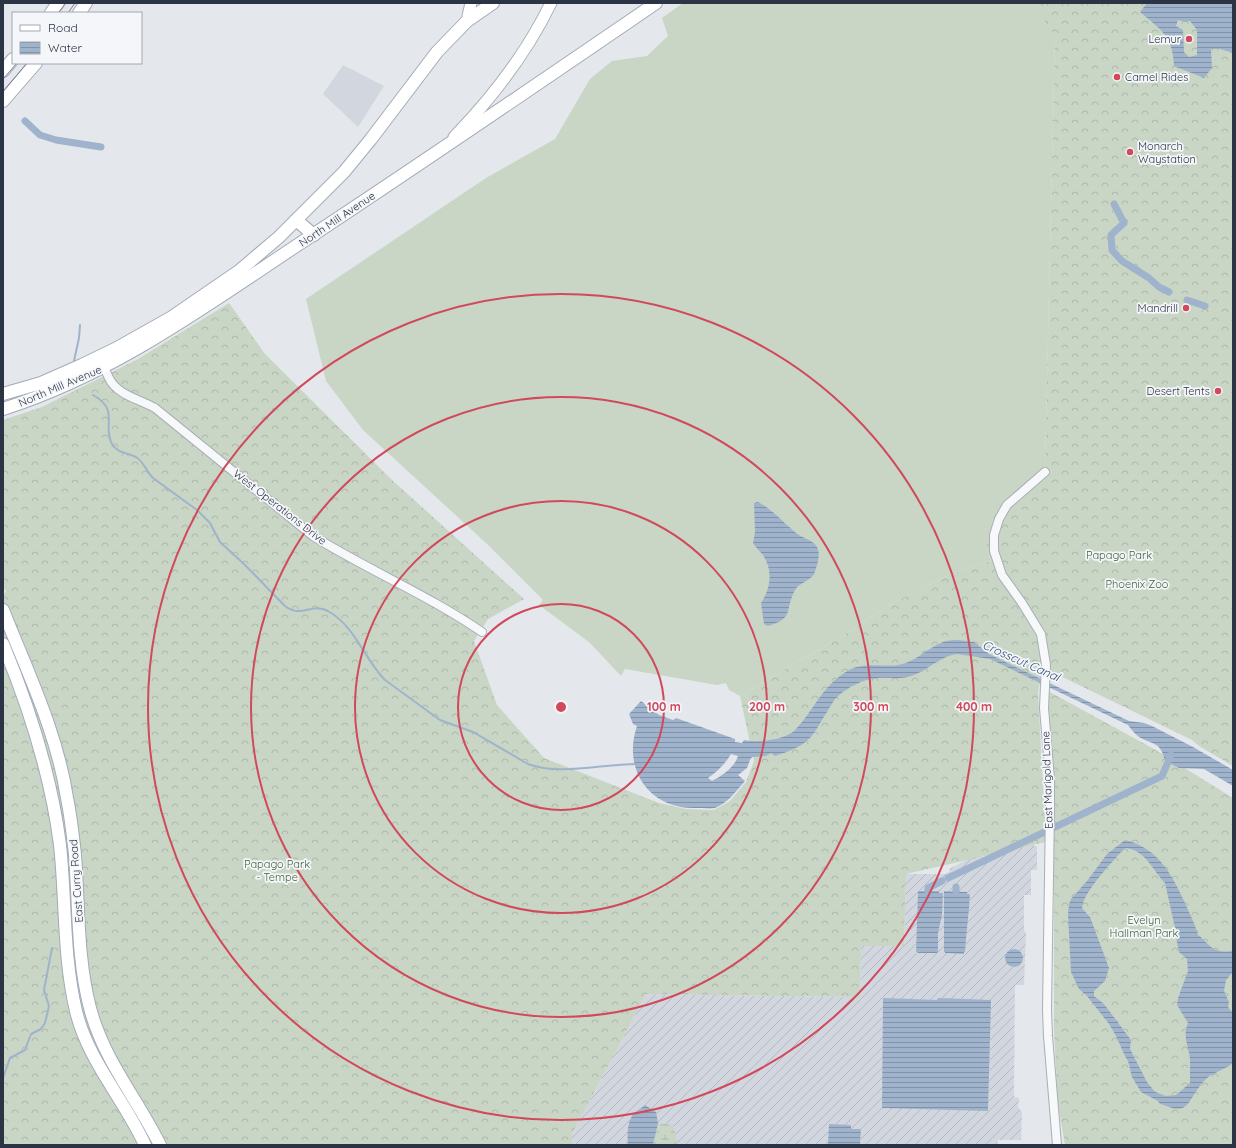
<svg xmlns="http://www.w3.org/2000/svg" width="1236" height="1148" font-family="Quicksand,sans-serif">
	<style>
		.built { fill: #d2d6de }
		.industrial { fill: url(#industrial-furrows) }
		.grass { fill: #c9d6c5 }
		.forest { fill: url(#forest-crowns) }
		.wetland { fill: url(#wetland-marsh) }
		.water { fill: url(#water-rules); fill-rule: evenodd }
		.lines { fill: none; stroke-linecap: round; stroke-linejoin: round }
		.stream { stroke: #9fb4cc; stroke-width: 2 }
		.canal { stroke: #9fb4cc; stroke-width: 7 }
		.street-casing { stroke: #a9aeb7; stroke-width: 10 }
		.secondary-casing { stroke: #a9aeb7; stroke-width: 13 }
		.primary-casing { stroke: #a3abb8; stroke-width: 14 }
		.street { stroke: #f7f8fa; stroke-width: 8 }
		.secondary { stroke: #fff; stroke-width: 11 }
		.primary { stroke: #fff; stroke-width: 12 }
		.tram { stroke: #7d8696; stroke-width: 1 }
		.ring { fill: none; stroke: #d1495b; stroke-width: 2 }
		.poi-dot { fill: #d1495b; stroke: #f4f6f9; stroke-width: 1.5 }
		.labels { text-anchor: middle; stroke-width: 3.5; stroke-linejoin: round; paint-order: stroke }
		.poi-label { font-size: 11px; fill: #2b3445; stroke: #f4f6f9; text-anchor: end }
		.street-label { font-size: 11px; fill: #2b3445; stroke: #f4f6f9 }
		.park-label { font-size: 11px; fill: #3f6138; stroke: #f4f6f9 }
		.water-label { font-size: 12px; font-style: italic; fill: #34527a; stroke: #f4f6f9 }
		.centre { fill: #d1495b; stroke: #f4f6f9; stroke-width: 2 }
		.ring-label { font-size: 12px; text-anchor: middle; font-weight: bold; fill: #d1495b; stroke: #f4f6f9; stroke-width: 3.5; stroke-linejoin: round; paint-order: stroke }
	</style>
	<defs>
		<pattern id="industrial-furrows" width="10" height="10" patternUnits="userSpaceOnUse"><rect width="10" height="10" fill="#d2d6de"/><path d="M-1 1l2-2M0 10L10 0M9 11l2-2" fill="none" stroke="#b4b8c0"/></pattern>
		<pattern id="forest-crowns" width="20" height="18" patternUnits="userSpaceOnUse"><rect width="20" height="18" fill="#c9d6c5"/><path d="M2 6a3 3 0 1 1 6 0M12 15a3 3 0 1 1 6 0" fill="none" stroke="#adb8ab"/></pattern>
		<pattern id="wetland-marsh" width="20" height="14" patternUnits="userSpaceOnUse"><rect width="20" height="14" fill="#c9d6c5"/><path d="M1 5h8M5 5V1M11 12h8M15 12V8" fill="none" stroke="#adb8ab"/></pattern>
		<pattern id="water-rules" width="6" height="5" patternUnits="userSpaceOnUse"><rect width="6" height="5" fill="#9fb4cc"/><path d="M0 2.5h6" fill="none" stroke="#8293a7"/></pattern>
	</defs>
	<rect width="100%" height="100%" fill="#e4e7ec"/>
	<path class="built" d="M343,65l41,21 -26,41 -35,-33z"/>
	<path class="industrial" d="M1033,834l1,12h3v24h-6v25h-7v36l2,1 -2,53h-9l-1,112 5,1 -1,9 4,5 -1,28h-23l-1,5h-425v-11l74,-140 214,3 1,-51h43l2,-72h40l4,-3 -1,-2 31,-16 3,5z"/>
	<path class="grass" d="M683,3h348l24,31 -10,433 -14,11 -38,42 -6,29 4,12 -40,13 -57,28 -52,34 -102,60 -11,-6 -3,-7 -9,2 -92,-16 -4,7 -32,-34 -50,-37 4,-5 -57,-57 -123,-113 -37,-49 -20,-82 180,-121 69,-39 35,-60 22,-18 35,-5 21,-20 -6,-18z"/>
	<g class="forest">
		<path d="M1031,3h202v763l-34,-20 -7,-6 -150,-73 -4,27 8,148 -140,32 -2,72h-43l-1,51 -214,-3 -74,140v11h-569v-551l3,-2 -3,-7v-165l39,-13 96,-48 91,-56 36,51 127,126 132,119 -36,20 -14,22 23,64 47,53 115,45 27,6 28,1 16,-9 16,-19 8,-21 -14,-65 102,-60 52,-34 57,-28 40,-13c-1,-4 -4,-8 -4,-12 -1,-13 11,-46 20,-55 10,-10 27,-18 38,-27l10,-432z"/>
		<path d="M1048,691l106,58 79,49v347h-168l-7,-41 -4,-74v-259l-5,-41z"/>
	</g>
	<path class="wetland" d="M658,1123l15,2 5,20h-25z"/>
	<g class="water">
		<path d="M1147,3h86v50l-13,-4h-9l1,19 -8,10 -30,-12c-1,-30 -13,-36 -34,-54zM1178,20l7,2 5,-1 7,9v25l-8,2 -5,-5 -1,-22 -7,-4z"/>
		<path d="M758,502c16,8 27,23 41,33 6,4 14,5 18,12 4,7 0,20 -3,27 -4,7 -15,9 -19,16 -11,21 0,28 -27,36l-4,-2 -3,-21c10,-15 12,-33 2,-48 -3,-4 -7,-7 -10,-12l2,-11 -1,-29z"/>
		<path d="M959,640l15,2 15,12 140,67 15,2 8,3 41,21 40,23v16l-29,-17 -25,-1 -14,-7c-5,-20 -10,-15 -26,-24 -4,-3 -8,-8 -11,-12l-138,-66 -33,-5c-16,2 -28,15 -43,21 -12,5 -24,2 -36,3 -15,1 -30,9 -41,19 -4,4 -7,10 -10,15 -5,7 -8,14 -13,21 -9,13 -24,18 -39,23l-4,-3 -5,3 -14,1 -2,3 -3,8 -9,7 7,6c-9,10 -17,22 -30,27 -5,1 -13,0 -18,0 -47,2 -75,-38 -60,-82l-4,-2 -4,-10 12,-13 18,14 14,5 3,-2 59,21v3l7,1 2,-3c13,3 40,0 50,-9 21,-21 26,-44 55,-61 15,-8 33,-3 49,-5 16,-2 28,-16 43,-22 5,-3 12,-3 18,-3zM731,754l7,2c-4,12 -15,19 -26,25l-4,-3c10,-7 17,-14 23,-24z"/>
		<path d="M1125,840c34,9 46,33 60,63 5,12 9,18 13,32 5,3 7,7 12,11 6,6 15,6 23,5v21l-7,8 -2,11 5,11 -1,5 2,3 3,2v51c-9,7 -22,10 -29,18 -18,20 -13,37 -45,22l-1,-2 -17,-9 -9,-15 -4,-16 -3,-5 -9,-20 -7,-12 -22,-28 -8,-7 -8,-17 -3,-57 1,-11 2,-5 16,-18 20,-27zM1125,848c21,2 27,22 40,35l10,45 2,14 2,10 8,7 1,12 -10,27 -1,7 11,18c-6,14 1,23 2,37 0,8 0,15 0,23l-14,12 -10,1 -11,-4 -8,-10 -17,-33 1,-9 -27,-36 -10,-8v-5l11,-10 4,-13 -19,-51 -8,-9c1,-16 32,-48 43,-60z"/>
		<path d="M919,891h20v2h4l-1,22 -4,18v19h-1v1h-19v-1h-2l2,-60z"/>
		<path d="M944,891l23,1v2h3c-1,20 -4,39 -5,58h-1v2l-19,-1v-1h-1z"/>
		<circle cx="1014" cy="958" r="9"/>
		<path d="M883,998l54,2 1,-2 53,2 -3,111 -106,-3z"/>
		<path d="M645,1105l11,7 2,11 -5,22h-25c-1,-11 -1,-23 6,-32 3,-3 8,-5 11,-8z"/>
		<path d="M829,1124l22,1v4h10l-1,15h-32z"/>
	</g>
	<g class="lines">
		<g class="stream">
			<path d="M74,361l5,-23 1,-13"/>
			<path d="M93,395c27,15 9,30 19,49 5,9 16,9 24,13 7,4 11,15 17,21l44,32 13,13 10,19 24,22 41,42c17,13 26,-4 43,5 28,16 36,48 57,69l55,40 33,12 55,32c31,12 74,0 108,0"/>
			<path d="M3,1078l7,-20 15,-8 6,-16 10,-5 4,-6 4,-17 -5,-16 8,-42"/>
		</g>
		<g class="canal">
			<path d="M25,121l15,14 16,5 45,7"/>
			<path d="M1114,204l10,19 -13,12 1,15 10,11 27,17 10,9 10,5"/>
			<path d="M1187,300l18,6"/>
			<path d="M948,878l214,-102 9,-21"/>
			<path d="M928,891v-3l14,-7"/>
			<path d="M956,891v-4"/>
		</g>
		<defs>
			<g id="street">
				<path d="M103,363c2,5 3,10 6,15 8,17 30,21 46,30l158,128c55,34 115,59 169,96"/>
				<path d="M1045,472l-38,33 -8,14 -5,16v16l8,24 20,28 19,31 5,31 -2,43 6,71v30l-3,201 1,26 9,109"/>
			</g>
			<g id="secondary">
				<path d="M467,21l4,-18"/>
				<path d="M454,137c39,-40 72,-83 97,-134"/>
			</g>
			<g id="primary">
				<path d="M51,13l7,-10"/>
				<path d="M79,13l7,-10"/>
				<path d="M3,71l10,-12"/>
				<path d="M3,101l33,-38"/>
				<path d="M296,220l18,15"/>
				<path d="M3,394l38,-11 41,-18 35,-17 55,-31 67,-46 40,-34 65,-65 27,-33 66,-87 30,-31 26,-18"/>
				<path d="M3,409c107,-34 197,-99 290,-161 122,-80 243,-163 363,-245"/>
				<path d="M3,610c24,61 54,122 64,188 4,19 6,38 8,57 4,51 2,103 15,153 14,53 47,90 70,137"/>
				<path d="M3,644c27,65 48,131 57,201 6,55 3,112 16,166 12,50 48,88 69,134"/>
			</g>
		</defs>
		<use href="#street" class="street-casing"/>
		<use href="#secondary" class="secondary-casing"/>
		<use href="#primary" class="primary-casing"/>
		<use href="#street" class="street"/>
		<use href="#secondary" class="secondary"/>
		<use href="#primary" class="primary"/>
		<g class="tram">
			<path d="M58,13l8,-10"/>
			<path d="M68,13l7,-10"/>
			<path d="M3,79l14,-16"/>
			<path d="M3,92l24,-29"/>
		</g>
	</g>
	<g class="ring">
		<circle cx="561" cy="707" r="103"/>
		<circle cx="561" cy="707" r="206"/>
		<circle cx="561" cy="707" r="310"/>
		<circle cx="561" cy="707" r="413"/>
	</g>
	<g class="poi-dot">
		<circle cx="1189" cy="39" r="4"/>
		<circle cx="1117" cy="77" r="4"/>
		<circle cx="1130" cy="152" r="4"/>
		<circle cx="1186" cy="308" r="4"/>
		<circle cx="1218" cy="391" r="4"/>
	</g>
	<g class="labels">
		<g class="poi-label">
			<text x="1181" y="43">Lemur</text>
			<text x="1125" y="81" text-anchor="start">Camel Rides</text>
			<text x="1138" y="150" text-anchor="start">Monarch<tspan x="1138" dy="13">Waystation</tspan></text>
			<text x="1178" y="312">Mandrill</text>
			<text x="1210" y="395">Desert Tents</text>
		</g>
		<g class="street-label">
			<text transform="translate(337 219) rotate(-34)" y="4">North Mill Avenue</text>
			<text transform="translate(60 386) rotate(-23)" y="4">North Mill Avenue</text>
			<text transform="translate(280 507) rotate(38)" y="4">West Operations Drive</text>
			<text transform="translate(1047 780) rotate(-92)" y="4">East Marigold Lane</text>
			<text transform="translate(76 881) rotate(-94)" y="4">East Curry Road</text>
		</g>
		<g class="park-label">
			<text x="1119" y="559">Papago Park</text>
			<text x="1137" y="588">Phoenix Zoo</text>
			<text x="277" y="868">Papago Park<tspan x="277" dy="13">- Tempe</tspan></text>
			<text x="1144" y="924">Evelyn<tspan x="1144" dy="13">Hallman Park</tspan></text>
		</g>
		<g class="water-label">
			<text transform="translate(1021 661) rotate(24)" y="4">Crosscut Canal</text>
		</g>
	</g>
	<circle cx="561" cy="707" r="6" class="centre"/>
	<g class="ring-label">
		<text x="664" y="711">100 m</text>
		<text x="767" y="711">200 m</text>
		<text x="871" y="711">300 m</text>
		<text x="974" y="711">400 m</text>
	</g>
	<rect width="1236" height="1148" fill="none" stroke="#2b3445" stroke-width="8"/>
	<rect x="12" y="12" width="130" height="52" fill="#f4f6f9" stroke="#a4a8b1"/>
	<rect x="20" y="25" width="20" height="6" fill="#ffffff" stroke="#a4a8b1"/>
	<text x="48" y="32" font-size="12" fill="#2b3445">Road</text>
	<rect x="20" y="42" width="20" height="12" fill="url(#water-rules)" stroke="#a4a8b1"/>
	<text x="48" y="52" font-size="12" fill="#2b3445">Water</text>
</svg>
